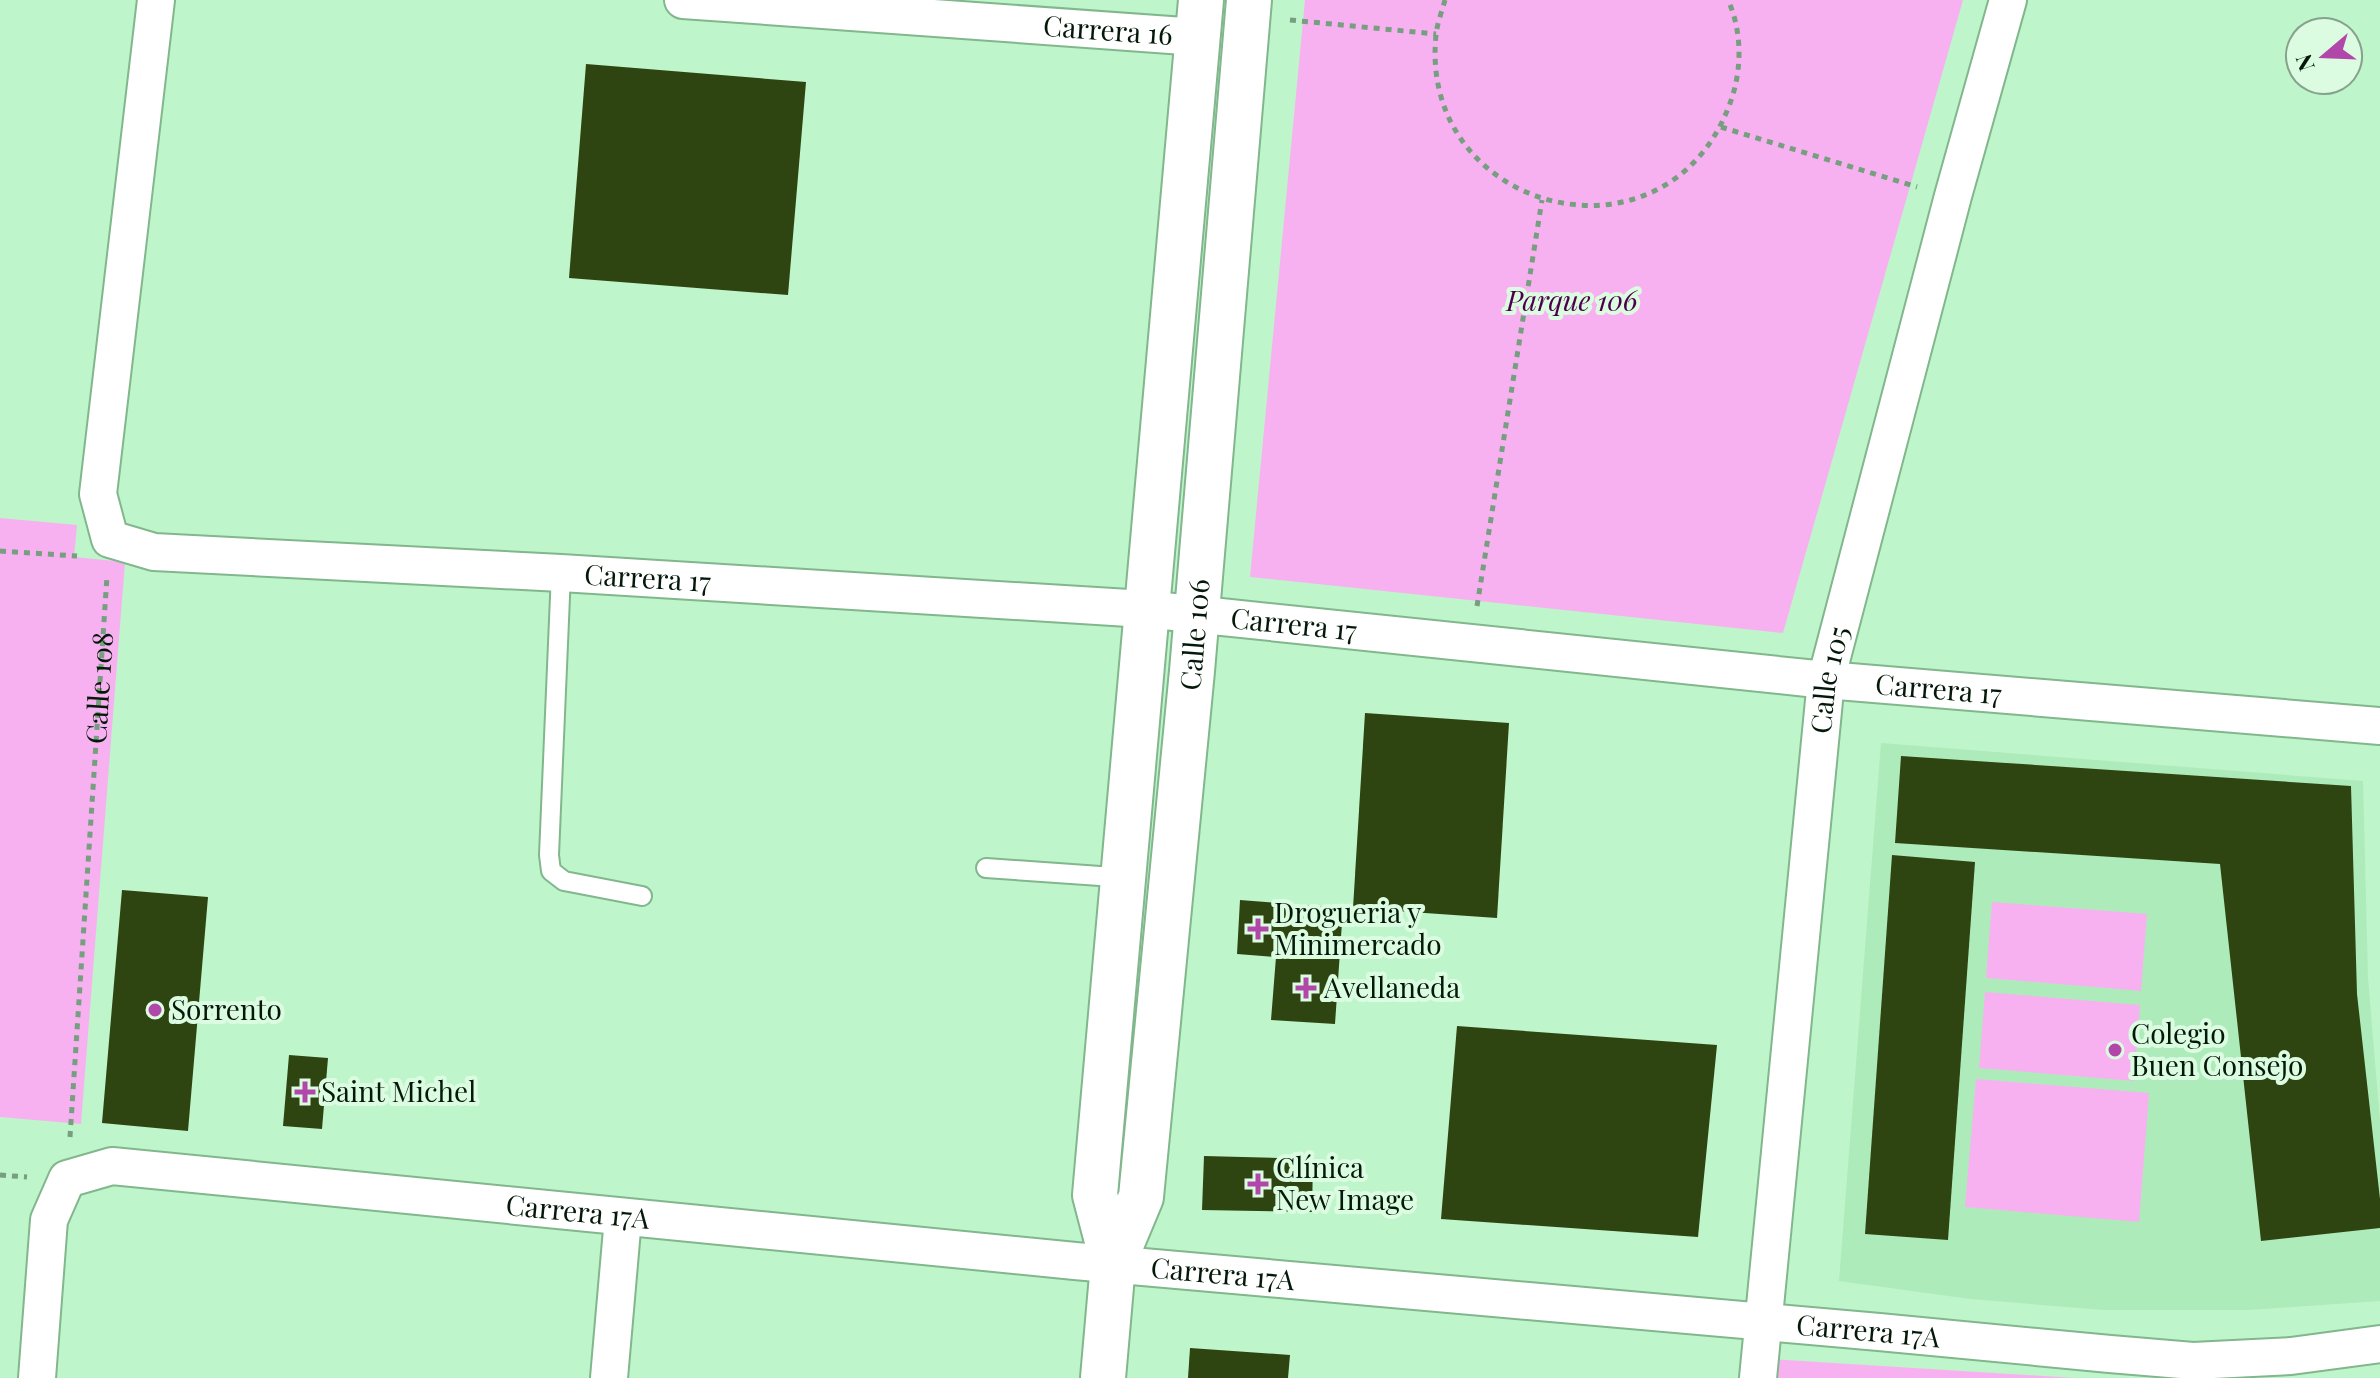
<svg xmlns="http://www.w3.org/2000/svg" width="2380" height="1378" font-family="'Playfair Display',serif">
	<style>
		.built { fill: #aeebbb }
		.green { fill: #f8b1f0 }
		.building { fill: #2e4512 }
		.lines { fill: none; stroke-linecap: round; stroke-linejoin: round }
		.lane-casing { stroke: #82b68d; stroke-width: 22 }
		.street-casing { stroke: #82b68d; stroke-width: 40 }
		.secondary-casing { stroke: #82b68d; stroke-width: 48 }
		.path { stroke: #769f7f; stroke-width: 5; stroke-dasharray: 6 6; stroke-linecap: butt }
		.lane { stroke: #fff; stroke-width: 18 }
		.street { stroke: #fff; stroke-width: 36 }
		.secondary { stroke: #fff; stroke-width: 44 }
		.poi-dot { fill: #b148a9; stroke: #dcfce2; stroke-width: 3 }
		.labels { text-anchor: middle; stroke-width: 8; stroke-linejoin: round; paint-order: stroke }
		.street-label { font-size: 28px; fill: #05190a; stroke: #dcfce2 }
		.park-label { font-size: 28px; font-style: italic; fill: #4d004a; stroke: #dcfce2 }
		.poi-label { font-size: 28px; fill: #05190a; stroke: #dcfce2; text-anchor: start }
	</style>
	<rect width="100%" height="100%" fill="#bff5ca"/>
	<path class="built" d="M1881,743l482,38 5,197 12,143v180l-131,9h-146l-133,-11 -131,-18z"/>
	<g class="green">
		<path d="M1305,0h658l-180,633 -533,-56z"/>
		<path d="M0,518l77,7 -3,32 51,5 -44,562 -81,-7z"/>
		<path d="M1992,902l155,12 -6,77 -155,-13z"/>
		<path d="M1985,992l155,13 -6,76 -155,-13z"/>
		<path d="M1976,1079l173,14 -10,129 -174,-15z"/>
		<path d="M1771,1359l303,19h-304z"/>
	</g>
	<g class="building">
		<path d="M586,64l220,18 -18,213 -219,-17z"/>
		<path d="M1365,713l144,10 -12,195 -144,-10z"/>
		<path d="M1901,756l450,30 6,208 23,205v29l-119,13 -41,-377 -325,-21z"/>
		<path d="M1892,855l83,7 -27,378 -83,-6z"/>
		<path d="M122,890l86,7 -20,234 -86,-8z"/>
		<path d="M1240,900l103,8 -8,116 -64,-4 5,-63 -39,-3z"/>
		<path d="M1457,1026l260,19 -19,192 -257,-18z"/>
		<path d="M289,1055l39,3 -6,71 -39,-3z"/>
		<path d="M1204,1156l109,3 -1,53 -110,-2z"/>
		<path d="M1190,1348l100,7 -2,23h-100z"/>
	</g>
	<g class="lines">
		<defs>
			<g id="lane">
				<path d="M561,573l-12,282 2,16 13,10 78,15"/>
				<path d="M986,868l114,8h22"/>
			</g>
			<g id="street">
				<path id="s2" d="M156,0l-58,494 12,45 44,13 407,21 584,36 681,71 554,46"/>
				<path id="s3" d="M683,0l515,37"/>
				<path id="s4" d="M37,1378l12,-158 18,-41 45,-13 963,95 804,71 231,22 83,7 98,-5 89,-12"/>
				<path d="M609,1378l14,-160"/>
				<path id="s5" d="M1758,1378l68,-698 127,-484 55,-196"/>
			</g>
			<g id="secondary">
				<path d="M1113,1264l-18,-69 106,-1195"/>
				<path id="s6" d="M1103,1378l10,-114 28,-67 51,-526 57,-671"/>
			</g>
		</defs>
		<use href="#lane" class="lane-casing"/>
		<use href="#street" class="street-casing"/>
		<use href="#secondary" class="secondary-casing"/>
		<g class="path">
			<path d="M1445,0c-3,11 -8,24 -9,35 -18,177 228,241 293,71 13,-33 14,-73 -1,-106"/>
			<path d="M1290,20l146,14"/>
			<path d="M1721,127l196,60"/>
			<path d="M0,551l77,5"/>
			<path d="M1477,606l65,-406"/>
			<path id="s1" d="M70,1137l37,-561"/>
			<path d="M0,1175l27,2"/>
		</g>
		<use href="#lane" class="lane"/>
		<use href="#street" class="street"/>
		<use href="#secondary" class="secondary"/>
	</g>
	<g class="poi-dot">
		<path d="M1254 917h8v8h8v8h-8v8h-8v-8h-8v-8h8z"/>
		<path d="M1302 976h8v8h8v8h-8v8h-8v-8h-8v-8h8z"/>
		<circle cx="155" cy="1010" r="8"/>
		<circle cx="2115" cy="1050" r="8"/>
		<path d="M301 1080h8v8h8v8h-8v8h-8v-8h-8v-8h8z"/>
		<path d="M1254 1172h8v8h8v8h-8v8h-8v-8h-8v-8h8z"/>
	</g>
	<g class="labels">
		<g class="street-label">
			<text dy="10" stroke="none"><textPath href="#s3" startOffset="426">Carrera 16</textPath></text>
			<text dy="10" stroke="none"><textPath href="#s2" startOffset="1084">Carrera 17</textPath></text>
			<text dy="10" stroke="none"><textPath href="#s2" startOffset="1732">Carrera 17</textPath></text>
			<text dy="10" stroke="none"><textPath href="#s6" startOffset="752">Calle 106</textPath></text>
			<text dy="10" stroke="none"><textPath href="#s5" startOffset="702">Calle 105</textPath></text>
			<text dy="10" stroke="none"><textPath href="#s1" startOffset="450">Calle 108</textPath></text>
			<text dy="10" stroke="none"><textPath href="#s2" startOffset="2380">Carrera 17</textPath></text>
			<text dy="10" stroke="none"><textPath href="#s4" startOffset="718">Carrera 17A</textPath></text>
			<text dy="10" stroke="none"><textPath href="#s4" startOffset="1366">Carrera 17A</textPath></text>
			<text dy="10" stroke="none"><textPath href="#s4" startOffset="2014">Carrera 17A</textPath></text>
		</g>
		<g class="park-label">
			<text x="1572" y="311">Parque 106</text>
		</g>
		<g class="poi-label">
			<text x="1274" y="923">Drogueria y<tspan x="1274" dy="32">Minimercado</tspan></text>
			<text x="1324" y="998">Avellaneda</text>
			<text x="171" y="1020">Sorrento</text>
			<text x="2131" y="1044">Colegio<tspan x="2131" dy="32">Buen Consejo</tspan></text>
			<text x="321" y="1102">Saint Michel</text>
			<text x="1276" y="1178">Clínica<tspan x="1276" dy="32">New Image</tspan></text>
		</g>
	</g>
	<g transform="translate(2324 56) rotate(251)"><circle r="38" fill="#dcfce2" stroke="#86a18c" stroke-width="2"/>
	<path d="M0-6L14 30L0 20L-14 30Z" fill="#b148a9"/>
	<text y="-12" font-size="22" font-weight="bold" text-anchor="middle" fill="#05190a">N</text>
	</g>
</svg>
